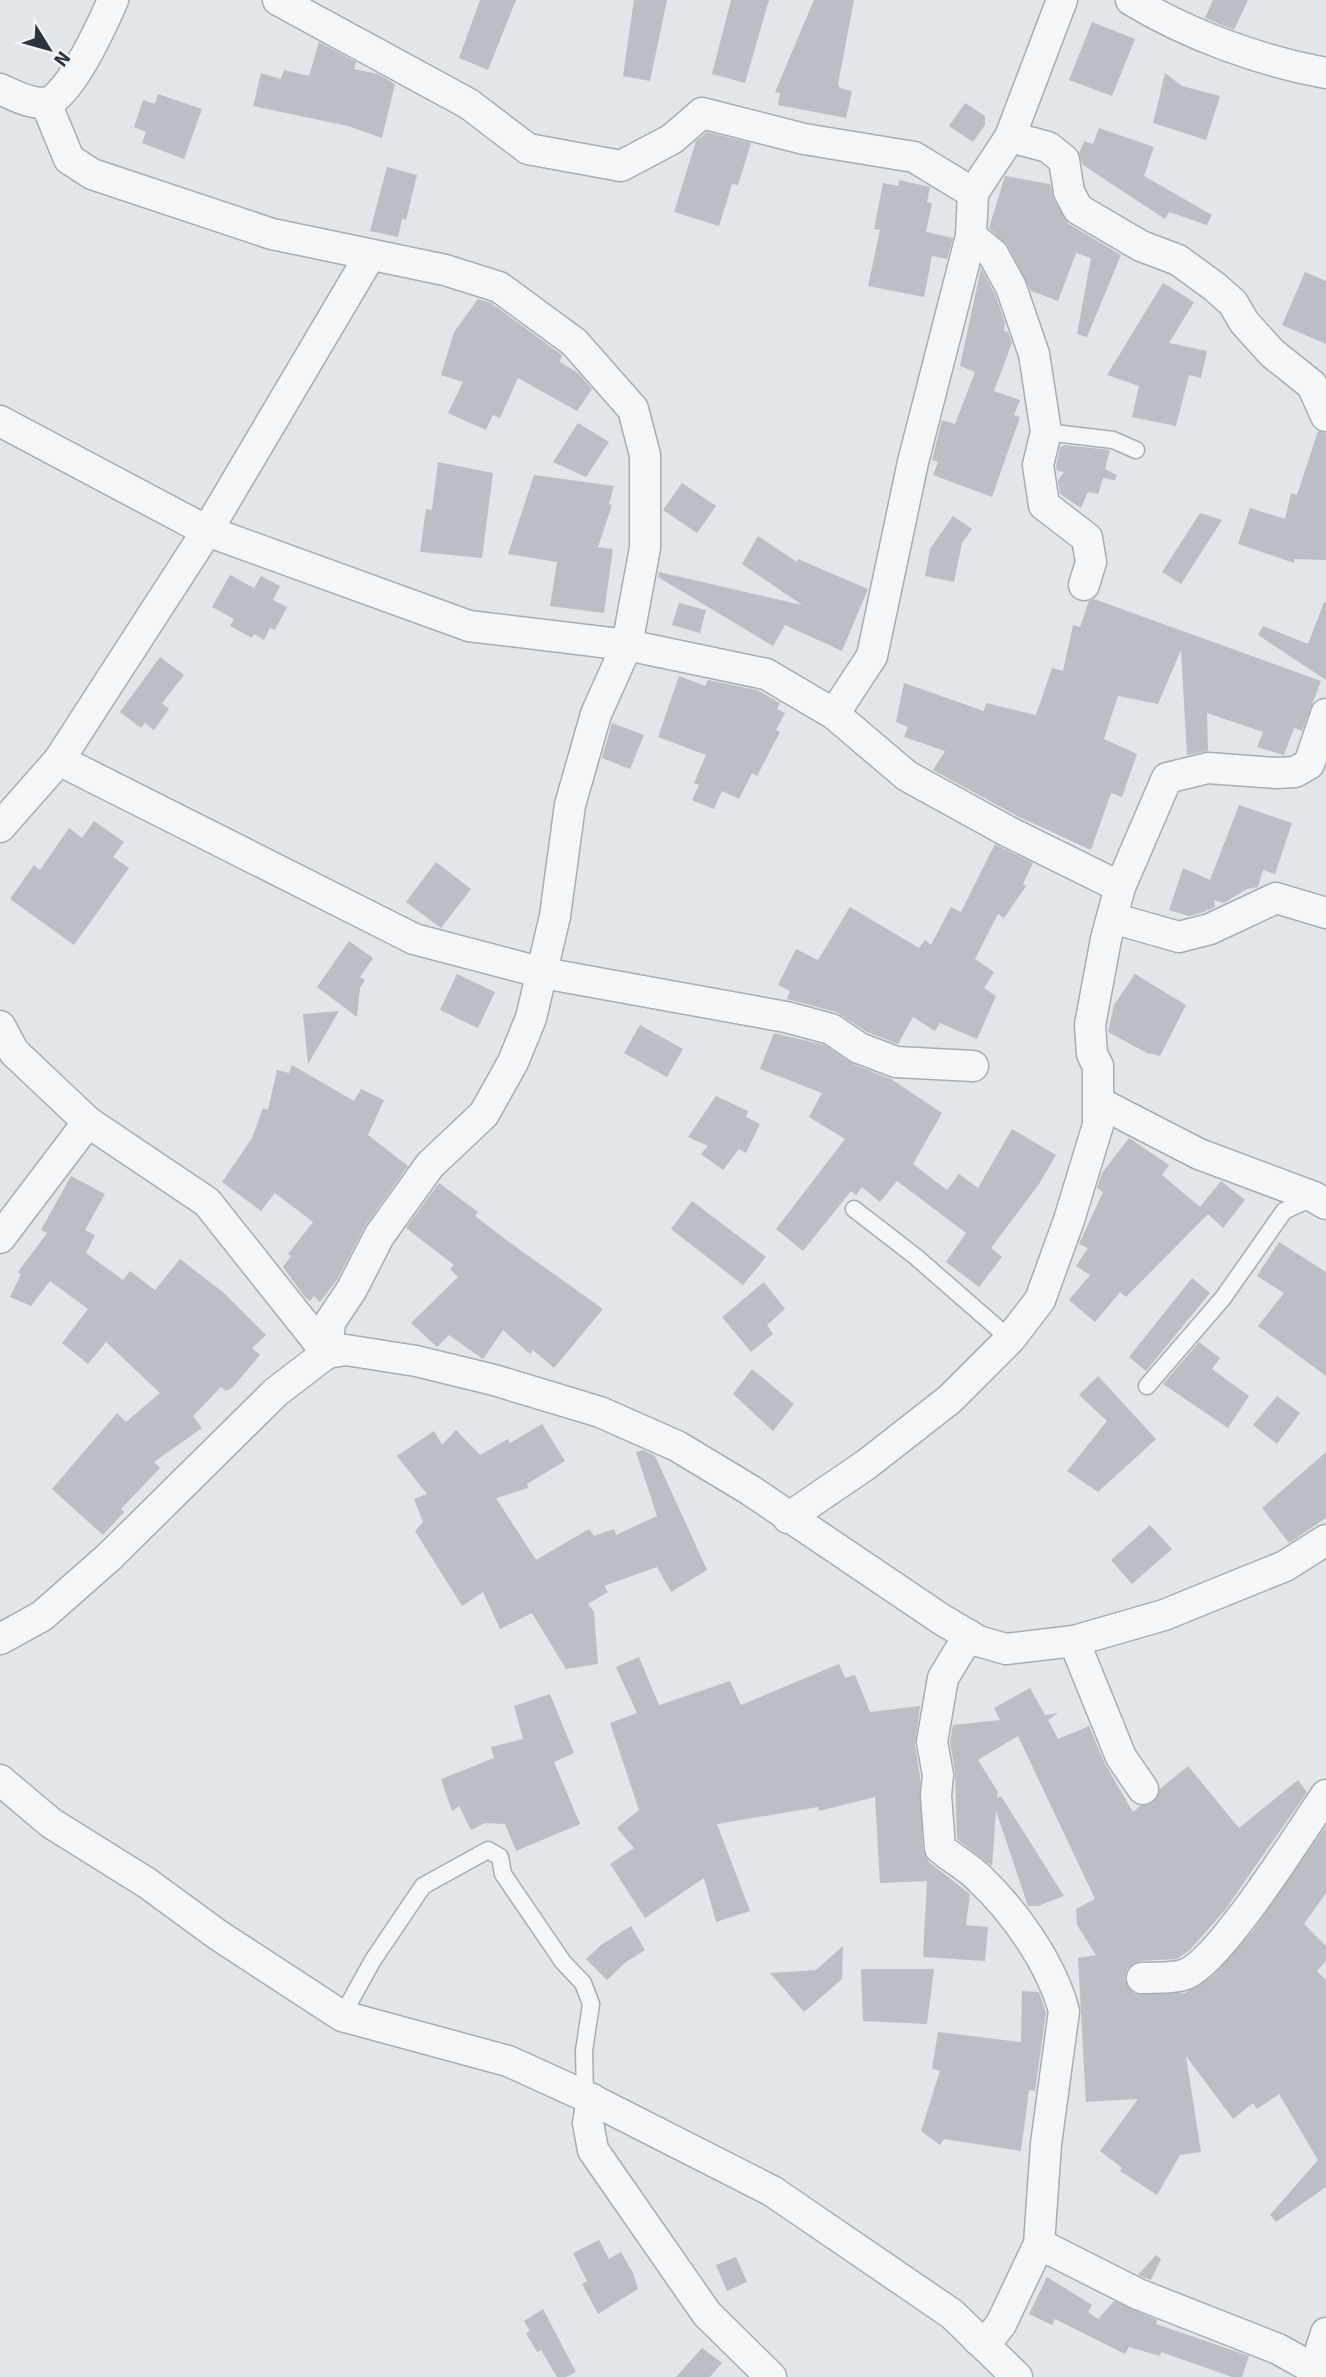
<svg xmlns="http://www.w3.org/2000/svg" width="1326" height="2377" font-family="Signika,sans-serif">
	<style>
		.building { fill: #b9bfc5 }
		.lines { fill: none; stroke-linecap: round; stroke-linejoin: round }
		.service-casing { stroke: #a7adb3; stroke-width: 19 }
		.minor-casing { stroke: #a7adb3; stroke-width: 33 }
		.service { stroke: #f4f6f7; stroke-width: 16 }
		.minor { stroke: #f4f6f7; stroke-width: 30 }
	</style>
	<rect width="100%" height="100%" fill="#e2e5e9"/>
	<g class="building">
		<path d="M480,0h36l-28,70 -29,-12z"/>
		<path d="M634,0h33l-17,81 -27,-5z"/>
		<path d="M731,0h38l-24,83 -33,-9z"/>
		<path d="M814,0h40l-16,84 2,4 12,3 -6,27 -68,-13 2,-12 -5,-1z"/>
		<path d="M1213,0h35l-14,30 -29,-12z"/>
		<path d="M1092,22l43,17 -23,57 -43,-16z"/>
		<path d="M319,42l37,20 -2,7 24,5 17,10 -13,54 -34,-12 -95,-20 8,-33 20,6 3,-9 25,6z"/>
		<path d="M1165,73l17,13 38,10 -14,44 -53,-17z"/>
		<path d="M158,94l44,15 -18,50 -42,-16 4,-11 -12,-5 9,-27 12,4z"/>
		<path d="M965,103l20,13v9l-12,17 -24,-16z"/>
		<path d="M1099,128l55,19 -10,29 68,39 -5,10 -38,-13 -4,7 -82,-54 -4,-11 5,-13 9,3z"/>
		<path d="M707,132l44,11 -13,42 -6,-1 -13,42 -45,-14 22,-71z"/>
		<path d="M387,167l30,8 -11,45 -4,-1 -4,18 -28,-6z"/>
		<path d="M1005,176l45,8 4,16 15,24 52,31 -34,82 -10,-3 14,-76 -15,-5 -18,48 -27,-10 -23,-45 -19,-18z"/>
		<path d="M899,180l31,7 -3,15 5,1 -6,29 27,6 -6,21 -15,-3 -8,41 -56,-11 12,-56 -6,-1 9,-46 15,3z"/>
		<path d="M981,268l14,26 10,29 -1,8 4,1 4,11 -18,48 26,9 -6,15 6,2 -28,80 -59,-22 5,-13 -6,-2 10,-40 13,4 20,-52 -15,-6z"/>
		<path d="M1305,272l21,9v63l-44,-19z"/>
		<path d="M1163,283l31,19 -25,41 38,8 -6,27 -12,-3 -13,51 -44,-9 7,-31 -32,-11z"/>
		<path d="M478,299l13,4 71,52 -2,7 18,11 14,16 -15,22 -59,-33 -18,40 -7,-3 -7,15 -38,-17 15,-31 -22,-7 13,-43z"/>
		<path d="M578,423l31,19 -23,35 -33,-15z"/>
		<path d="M1318,431l8,2v127l-32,-1v4l-56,-19 12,-36 35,11 6,-26 6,2z"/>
		<path d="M1065,445l45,5 -5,19 12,6 -2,5 -12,-2 -5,16 -10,-2 -7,16 -21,-14 -2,-14 6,-8 -7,-1 -1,-5 4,-19z"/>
		<path d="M438,462l55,11 -11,85 -62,-6 6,-43 6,1z"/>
		<path d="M534,475l80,11 -5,18 3,1 -14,42 15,2 -9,64 -54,-7 7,-44 -49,-8z"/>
		<path d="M682,483l34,23 -19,27 -34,-23z"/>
		<path d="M1200,513l22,7 -41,64 -19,-12z"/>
		<path d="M953,516l19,13 -10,14 -8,39 -29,-6 5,-27z"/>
		<path d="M758,536l39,26 1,-3 70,30 -26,62 -57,-26 -12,21 -115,-69 1,-5 143,33 -60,-41z"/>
		<path d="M230,575l24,13 7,-12 19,10 -7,14 14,7 -12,23 -5,-2 -6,12 -10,-6 -2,4 -22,-12 4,-7 -22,-12z"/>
		<path d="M1094,599l227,82 -19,50 -8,-3 -10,27 -27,-8 6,-15 -56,-19 1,38 -21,4 -6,-105 -23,54 -40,-8 -14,43 33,15 -15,43 -11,-4 -20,57 -76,-35 -82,-45 12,-19 -41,-14 4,-10 -12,-5 8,-39 80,28 2,-8 50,12 16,-47 11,3 10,-46 7,2 9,-26z"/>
		<path d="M1324,602l2,1v77l-68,-45 5,-9 45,18z"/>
		<path d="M679,603l27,7 -6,23 -28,-8z"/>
		<path d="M160,657l24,18 -22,28 7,6 -15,21 -9,-7 -4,5 -21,-16z"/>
		<path d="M679,676l26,10 3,-6 49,10 23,13 -3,6 8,4 -9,17 4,2 -23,44 -5,-3 -13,26 -17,-8 -8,18 -22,-9 7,-15 -5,-2 12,-28 -48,-18z"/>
		<path d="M612,723l32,12 -14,34 -28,-11z"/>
		<path d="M1239,805l53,18 -17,51 -12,-4 -5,17 -11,2 -23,14 -10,-3 1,7 -11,5 -15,4 -20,-6 14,-42 27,12z"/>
		<path d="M94,821l30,21 -11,15 16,11 -55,77 -64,-46 24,-34 6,5 29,-42 13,10z"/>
		<path d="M995,844l38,19 -10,21 3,2 -22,32 -6,-4 -23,45 19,13 -10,16 12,8 -19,43 -37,-16 -5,8 -22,-14 -15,27 -31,-12 -31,-20 -49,-13 3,-8 -12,-6 18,-36 22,11 32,-53 69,41 6,-8 6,5 20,-38 10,5z"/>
		<path d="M436,862l35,27 -30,39 -35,-26z"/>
		<path d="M349,941l24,17 -13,19 5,3 -5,8 -3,29 -40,-30z"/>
		<path d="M457,974l38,18 -17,36 -38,-18z"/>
		<path d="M1135,974l51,31 -26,51 -13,-3 -39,-21 6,-27z"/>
		<path d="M339,1011l-31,53 -5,-50z"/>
		<path d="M640,1025l43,24 -16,28 -43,-24z"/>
		<path d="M774,1033l50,12 29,19 38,15 51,34 -29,51 34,26 12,-16 19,14 34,-59 44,26 -17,29 -48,64 11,9 -23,30 -33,-25 20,-29 -69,-52 -17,21 -18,-15 -6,8 -5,-4 -48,60 -27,-22 69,-90 -36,-22 13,-24 -62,-24z"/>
		<path d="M292,1065l62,36 7,-12 23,11 -16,35 40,31 -43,60 -28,54 -17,22 -6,-6 -4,5 -6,-5 -21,-29 8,-11 -3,-2 25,-32 -38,-29 -14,18 -39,-29 30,-44 11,-30 5,2 9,-40 12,3z"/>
		<path d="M716,1096l32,15 -2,6 14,7 -14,29 -7,-4 -16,21 -22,-16 7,-8 -20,-9z"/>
		<path d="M1129,1138l40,27 -7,10 38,32 21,-26 24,19 -22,28 -15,-14 -82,83 -6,-5 -25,30 -26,-22 21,-25 -14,-9 12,-18 -9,-4 24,-52 -6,-4 5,-15z"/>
		<path d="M71,1176l34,18 -20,36 10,5 -9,18 37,27 7,-9 25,19 25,-31 44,34 42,42 -14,13 8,7 -28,33 -6,3 -5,-4 -28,29 9,12 -48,34 6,6 -39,41 3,3 -21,23 -51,-46 65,-76 9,9 34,-29 -54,-51 -18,22 -26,-21 26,-34 -38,-28 -19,25 -21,-9 11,-23 -3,-2 29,-39 -6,-3z"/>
		<path d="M439,1183l39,29 -3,4 34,26 94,67 -49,59 -21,-18 -3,4 -27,-24 -20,29 -34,-24 -12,12 -26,-24 47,-46 -8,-8 4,-4 -48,-37z"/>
		<path d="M692,1201l74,56 -23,28 -72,-56z"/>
		<path d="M1279,1242l47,30v104l-68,-50 26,-33 -27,-17z"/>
		<path d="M1192,1278l18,15 -64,78 -17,-14z"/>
		<path d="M764,1282l21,27 -18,16 6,9 -22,18 -29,-35z"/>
		<path d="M1199,1342l21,16 -8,11 37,27 -21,32 -65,-44z"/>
		<path d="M752,1369l42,35 -21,27 -40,-37z"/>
		<path d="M1098,1376l58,63 -58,53 -31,-21 40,-50 -28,-26z"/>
		<path d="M1277,1396l23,17 -23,31 -24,-19z"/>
		<path d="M542,1424l23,37 -38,23 1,4 -32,10 40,62 53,-31 5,7 20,-7 2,6 41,-19 -21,-64 7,-2 12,6 52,114 -36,22 -14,-25 -53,19 4,6 -20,12 6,8 4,52 -32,5 -34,-56 -32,16 -17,-37 -21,14 -47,-75 8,-9 -9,-23 13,-5 -30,-38 37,-25 8,14 14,-15 24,25 28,-16 2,4z"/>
		<path d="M1326,1452v66l-37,25 -27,-35z"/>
		<path d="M1150,1525l22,24 -40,35 -21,-24z"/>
		<path d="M639,1657l20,48 71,-24 11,24 98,-41 6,14 10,-3 15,37 50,-6 -5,39 5,31 3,74 6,12 41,32 -4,31 22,2 -3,34 -62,-4 4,-76 -47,2 -5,-86 -56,14 -1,-4 -101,17 33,87 -34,11 -12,-44 -59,40 -35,-54 24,-16 -17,-20 22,-18 -29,-87 27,-10 -21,-46z"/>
		<path d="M1030,1688l15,27 13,-2 -10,7 10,19 31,-13 16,38 28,48 7,-6 13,-3 7,-14 28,-23 51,62 59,-48 9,12 -82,118 -35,40 -13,9 -37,2 -13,8 -2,11 10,14 50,-1 28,-17 40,-45 73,-105v67l-22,31 22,22v15l-9,10 9,9v207l-50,35 -6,-7 48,-55 -39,-66 -22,15 -4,-6 -20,16 -47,-63 15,96 -21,3 -23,40 -37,-24 2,-3 -22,-17 38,-52 -52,3 -8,-144 18,-3 -19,-30 -1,-16 19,-10 -77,-163 -40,24 20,32 -1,6 4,-2 63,100 -26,10h-10l-32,-95 -4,55 -35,-27 -2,-67 -5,-30 3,-17 47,-5 -6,-12z"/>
		<path d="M550,1694l24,59 -20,9 26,62 -64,27 -11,-27 -20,-1 -14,7 -12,-24 -7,5 -11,-32 53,-21 -3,-11 32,-8 -9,-33z"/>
		<path d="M631,1926l14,24 -19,12 -19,18 -21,-21 15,-14z"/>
		<path d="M843,1946l-1,33 -38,33 -34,-39 46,-3z"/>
		<path d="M861,1969h73l-7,55 -64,-3z"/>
		<path d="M1022,1991l17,1 7,21 -11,78 -6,-1 -8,61 -77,-12 -4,6 -19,-14 19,-60 -8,-2 6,-37 83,10z"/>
		<path d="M599,2240l10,19 12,-7 12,21 5,16 -40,25 -16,-30 5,-3 -14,-28z"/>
		<path d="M1156,2255l5,4 -10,21 -13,-5z"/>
		<path d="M736,2257l11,25 -20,9 -11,-26z"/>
		<path d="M1047,2277l45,28 -4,7 10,7 16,-18 43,19 -1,4 93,32 -7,21h-10l-71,-25 -1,4 -31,-9 -4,7 -70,-35 -3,6 -23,-11z"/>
		<path d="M543,2309l33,63 -10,5h-9l-16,-27 -4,2 -11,-19 4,-2 -6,-10z"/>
		<path d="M702,2348l20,15 -12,14h-34z"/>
	</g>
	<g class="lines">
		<defs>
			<g id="service">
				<path d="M1046,432l67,8 23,10"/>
				<path d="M854,1209l62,48 94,82"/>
				<path d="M1147,1386l76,-88 61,-87 28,-13"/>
				<path d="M342,2016l31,-56 50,-74 65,-36 12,7 3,17 60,88 20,21 8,21 -7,47 1,45"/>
			</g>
			<g id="minor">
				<path d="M278,0l191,104 59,45 93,17 51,-27 30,-26 102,26 110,18 59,36"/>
				<path d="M1131,0c58,35 129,61 195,73"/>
				<path d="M0,89c14,6 33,17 48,13 23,-8 55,-79 65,-102"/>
				<path d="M46,103l23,56 23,15 180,60 173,36 54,17 75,55 59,67 12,46v93l-18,97 -31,69 -26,91 -15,111 -24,102 -18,44 -29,52 -54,51 -51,71 -27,53 -22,33 -3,31"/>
				<path d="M1010,137l38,10 16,13 5,32 9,17 63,37 37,14 37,27 18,16 11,19 28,31 40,32 14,31"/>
				<path d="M971,236l22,18 18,33 23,67 12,78 -8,33 6,40 43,33 4,24 -7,23"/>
				<path d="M0,421l207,110 262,95 158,19 139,29 68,40 38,-58 41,-194 58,-226 2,-43 37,-56 52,-137"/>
				<path d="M834,714l73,62 100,55 113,56"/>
				<path d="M59,760l355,179 129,34 243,44 45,12 28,19 37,14 77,4"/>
				<path d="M0,827l59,-67 148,-229 162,-274"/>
				<path d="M1112,918l67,19 31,-8 66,-31 50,15"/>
				<path d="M0,1026l14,26 74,70 119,80 120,151"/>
				<path d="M1100,1103l99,51 115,43 12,7"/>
				<path d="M0,1238l88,-116"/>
				<path d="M788,1518l79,-54 83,-65 60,-60 30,-39 29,-80 29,-95v-59l-6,-12 -2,-29 16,-86 14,-52 47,-109 41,-10 68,5 19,-1 14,-8 17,-50"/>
				<path d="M969,1635l-26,43 -11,64 6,33 -2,20 4,53c13,11 28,19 39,30 36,34 72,85 85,133l-18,133 -7,100 -38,80 -10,13 -13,3"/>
				<path d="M0,1639l42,-23 67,-59 167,-165 51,-39 19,-3 70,11 78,19 106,32 77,34 73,44 191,129 37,22 28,8 68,-8 90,-26 121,-49 41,-26"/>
				<path d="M1074,1641l47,116 22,32"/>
				<path d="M0,1780l51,43 96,60 71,52 124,81 166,45 77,35 187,95 180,123 65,63"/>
				<path d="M1142,1978c13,-1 32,1 44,-4 35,-14 115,-143 140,-179"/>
				<path d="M592,2099l-4,24 5,27 114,164 64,63"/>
				<path d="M1039,2244l99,50 140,55 36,20"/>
				<path d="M1312,2377l14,-44"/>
			</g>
		</defs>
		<use href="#service" class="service-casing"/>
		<use href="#minor" class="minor-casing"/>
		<use href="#service" class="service"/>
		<use href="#minor" class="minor"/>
	</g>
	<g transform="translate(49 49) rotate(127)" stroke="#f1f4f6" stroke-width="5" paint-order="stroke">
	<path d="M0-5L12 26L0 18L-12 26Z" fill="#2b353f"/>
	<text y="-10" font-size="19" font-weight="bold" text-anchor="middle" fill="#2b353f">N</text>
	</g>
</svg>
